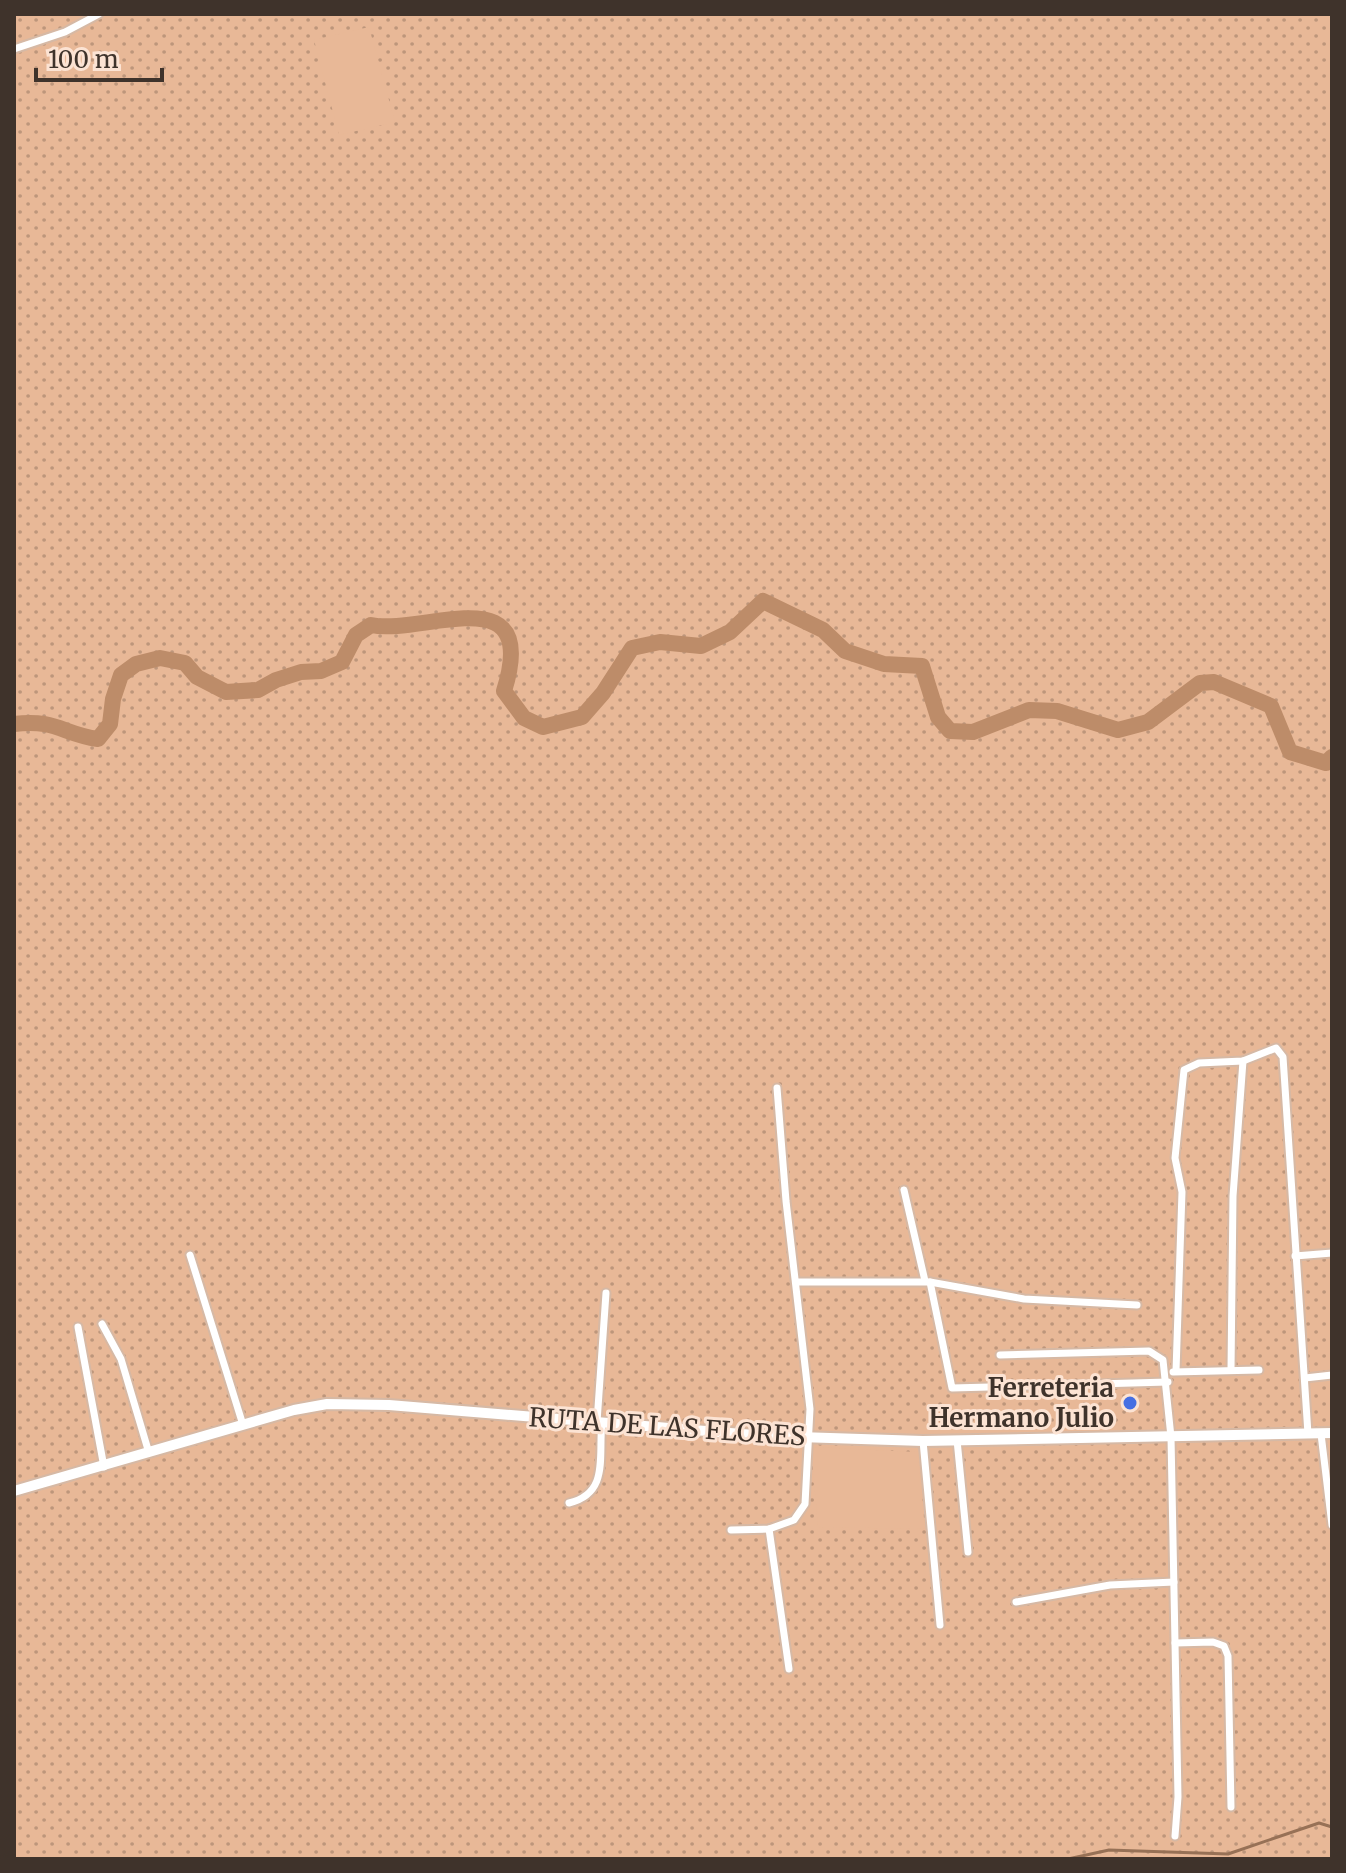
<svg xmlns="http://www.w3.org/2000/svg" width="1346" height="1873" font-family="Merriweather,serif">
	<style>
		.park { fill: url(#park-dots) }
		.garden { fill: #e8b897 }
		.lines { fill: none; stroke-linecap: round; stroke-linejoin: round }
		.stream { stroke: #977156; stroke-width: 3 }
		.river { stroke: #bd8c69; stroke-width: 16 }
		.street-casing { stroke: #d6b9a5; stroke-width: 11 }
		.secondary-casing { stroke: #d6b9a5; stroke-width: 14 }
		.street { stroke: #fff; stroke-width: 7 }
		.secondary { stroke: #fff; stroke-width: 10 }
		.poi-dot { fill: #466fe2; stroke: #fce3d3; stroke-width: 3 }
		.labels { text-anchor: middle; stroke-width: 6; stroke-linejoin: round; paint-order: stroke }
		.poi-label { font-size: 26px; font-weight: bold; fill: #3f332b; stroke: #fce3d3; text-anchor: end }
		.street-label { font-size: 26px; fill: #3f332b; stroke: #fce3d3 }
	</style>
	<defs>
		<pattern id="park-dots" width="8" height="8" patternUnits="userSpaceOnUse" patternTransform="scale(2)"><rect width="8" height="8" fill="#e8b897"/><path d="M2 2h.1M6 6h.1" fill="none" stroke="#bd967b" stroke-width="1.8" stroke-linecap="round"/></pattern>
	</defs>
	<rect width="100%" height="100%" fill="#fce3d3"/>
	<rect class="park" x="14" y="14" width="1318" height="1845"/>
	<g class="garden">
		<path d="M369,27l26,95 -56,13 -25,-95z"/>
		<path d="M811,1447l107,5 7,77 -107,-2z"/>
	</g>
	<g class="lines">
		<path class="stream" d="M1068,1859l41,-9 119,4 91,-31 13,4"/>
		<path class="river" d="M14,724c43,-5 48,10 84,15l12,-15 3,-25 8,-24 15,-11 24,-6 25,5 12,14 29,15 32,-2 18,-10 25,-8 20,-1 21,-9 14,-27 15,-10c52,11 170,-51 133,66l20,27 19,9 39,-10 21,-24 29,-45 28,-6 41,4 29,-14 33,-31 60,29 22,21 39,13 38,2 16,51 12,14 23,1 56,-22 28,1 61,19 30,-8 52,-39 14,-1 57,24 19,46 36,11 6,-6"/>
		<defs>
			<g id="street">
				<path d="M14,49l51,-17 34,-18"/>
				<path d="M904,1190l21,91"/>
				<path d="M190,1255l53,170"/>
				<path d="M1295,1256l37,-3"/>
				<path d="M796,1282h134l22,106 216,-6"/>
				<path d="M930,1282l94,17 113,6"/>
				<path d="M102,1324l19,35 28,94"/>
				<path d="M78,1327l26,140"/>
				<path d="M1000,1355l149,-4 14,9 8,77 7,360 -3,39"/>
				<path d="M1231,1370l2,-174 10,-135"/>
				<path d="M1176,1371l6,-179 -7,-34 9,-88 15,-7 44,-2 33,-13 7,9 25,377"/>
				<path d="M1173,1372l86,-2"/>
				<path d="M1305,1378l27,-3"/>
				<path d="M597,1422l9,-129"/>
				<path d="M1321,1434l11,91"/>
				<path d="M957,1440l11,112"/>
				<path d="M923,1441l17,184"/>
				<path d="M569,1503c41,-10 29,-47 33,-81"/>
				<path d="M769,1529l20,140"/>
				<path d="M731,1530l38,-1 25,-9 11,-16 5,-95 -24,-208 -9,-113"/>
				<path d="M1016,1602l94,-17 64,-3"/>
				<path d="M1175,1643l38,-1 11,4 4,10 3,151"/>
			</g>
			<path id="secondary" d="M14,1491l280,-81 33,-6 62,1 379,31 155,5 409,-8"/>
		</defs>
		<use href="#street" class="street-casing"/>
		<use href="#secondary" class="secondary-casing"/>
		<use href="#street" class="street"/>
		<use href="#secondary" class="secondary"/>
	</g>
	<circle class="poi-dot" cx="1130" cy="1403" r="8"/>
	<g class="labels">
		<g class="poi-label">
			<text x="1114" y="1397">Ferreteria<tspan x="1114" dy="30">Hermano Julio</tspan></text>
		</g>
		<g class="street-label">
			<text transform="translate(667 1427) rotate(4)" y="9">RUTA DE LAS FLORES</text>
		</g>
	</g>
	<rect width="1346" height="1873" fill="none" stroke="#3f332b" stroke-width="32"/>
	<path d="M36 68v12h126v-12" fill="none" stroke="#3f332b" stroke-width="4"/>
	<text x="48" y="68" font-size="24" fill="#3f332b" stroke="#fce3d3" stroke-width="6" paint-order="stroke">100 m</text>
</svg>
